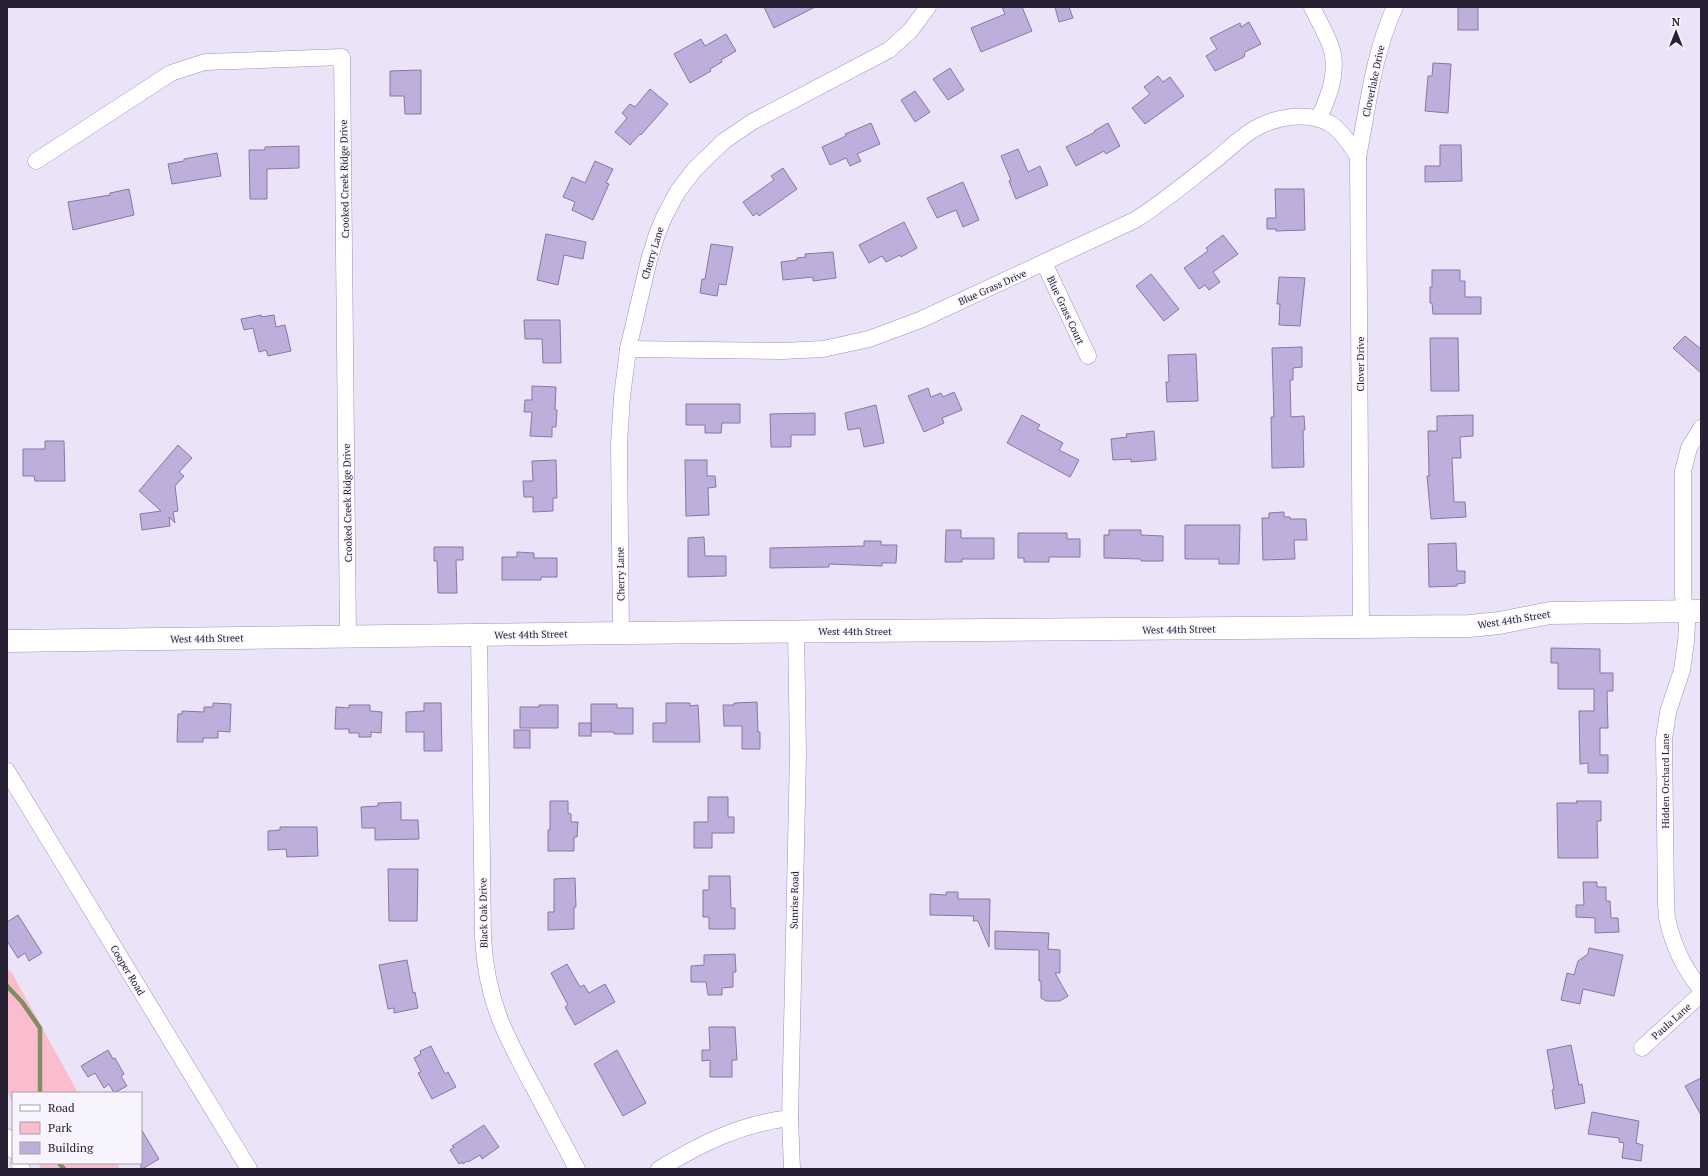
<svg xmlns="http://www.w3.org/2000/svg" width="1708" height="1176" font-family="'PT Serif',serif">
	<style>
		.green { fill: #f9bdcd }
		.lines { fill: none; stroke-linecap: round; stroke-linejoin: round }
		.stream { stroke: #828c61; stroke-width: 4.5 }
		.building { fill: #beaedc; stroke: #8777a3 }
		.street-casing { stroke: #9f8fbd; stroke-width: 17 }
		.secondary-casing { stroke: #9f8fbd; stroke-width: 23 }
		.street { stroke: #fff; stroke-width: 16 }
		.secondary { stroke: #fff; stroke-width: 22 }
		.labels { text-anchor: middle; stroke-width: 3; stroke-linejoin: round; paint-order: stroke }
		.street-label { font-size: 10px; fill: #272032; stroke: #f7f4fd }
	</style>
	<rect width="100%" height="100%" fill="#ebe4f8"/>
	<g class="green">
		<path d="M7,968l5,5 66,120h-65v11l-6,-14z"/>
		<path d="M38,1163h79l3,6h-79z"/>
	</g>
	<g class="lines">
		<g class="stream">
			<path d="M7,986l15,16 18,26v65"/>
			<path d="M59,1163l5,6"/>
		</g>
	</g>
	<g class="building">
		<path d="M764,7h51l-41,21z"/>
		<path d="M1002,7h20l10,24 -51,21 -10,-24 34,-14z"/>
		<path d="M1055,7h14l4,11 -14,4z"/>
		<rect x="1458" y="7" width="20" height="23"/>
		<path d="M1249,22l12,22 -16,8 -1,5 -29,14 -9,-15 11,-7 -7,-11 30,-15 1,4z"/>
		<path d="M726,34l10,17 -15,9 1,2 -12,7 1,2 -21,12 -16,-29 27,-15 4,7z"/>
		<path d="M1433,63l18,1 -3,49 -23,-2 3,-35h4z"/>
		<path d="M950,68l14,22 -16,10 -15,-21z"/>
		<path d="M421,70v44h-16l-1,-18h-14v-25z"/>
		<path d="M1158,76l5,6 7,-5 14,19 -39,28 -13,-16 18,-14 -6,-7z"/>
		<path d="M650,89l18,15 -27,31 -1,-1 -10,11 -15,-13 12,-14 -5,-5 8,-9 5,3z"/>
		<path d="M915,91l15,21 -15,10 -14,-22z"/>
		<path d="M871,123l9,21 -23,10 4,7 -11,5 -4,-8 -16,7 -8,-18 24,-11 -1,-2z"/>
		<path d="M1108,123l12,23 -14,8 -2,-3 -28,15 -10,-19 29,-15 -1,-1z"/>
		<path d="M1440,145h21l1,36 -37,1v-16h15z"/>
		<path d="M299,146v22l-32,1v30h-17l-1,-49h16v-3z"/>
		<path d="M1018,149l10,23 12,-6 8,19 -32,14 -7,-18 2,-1 -10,-24z"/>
		<path d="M217,153l4,23 -49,8 -4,-20 16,-3v-2z"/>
		<path d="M595,161l18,8 -7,14 3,1 -16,36 -21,-10 3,-8 -12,-5 9,-20 13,6z"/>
		<path d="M783,168l14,21 -38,27 -2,-3 -4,3 -10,-14 31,-22 -3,-4z"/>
		<path d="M963,182l16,38 -16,7 -7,-17 -19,8 -10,-20z"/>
		<path d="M129,189l5,26 -61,15 -5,-28 42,-7v-2z"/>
		<path d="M1275,189h29l1,41 -29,1v-2h-9v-11h9z"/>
		<path d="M904,222l13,26 -16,9 -1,-2 -14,7 -4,-6 -13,7 -10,-18z"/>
		<path d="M546,234l40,8 -3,17 -19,-4 -6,30 -21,-5z"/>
		<path d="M1223,235l15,19 -25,18 7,10 -11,8 -4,-5 -6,4 -15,-21 24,-17 -2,-3z"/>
		<path d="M711,244l22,3 -7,38 -7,-1 -2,12 -17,-3 2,-14h3z"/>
		<path d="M833,252l3,26 -23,3v-4l-30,3 -2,-18 16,-2v-2l9,-1 -1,-3z"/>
		<path d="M1432,270h28v11h5v16h16v17h-48l-1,-11h-2v-16h2z"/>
		<path d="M1151,274l28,35 -15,12 -28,-35z"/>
		<path d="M1279,277l26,1 -5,48 -21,-1 1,-21h-3z"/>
		<path d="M261,315v2l13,-2 2,12 9,-2 6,26 -23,5 -2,-6 -7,2 -6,-24 -9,2 -3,-11z"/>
		<path d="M524,320h36l1,43h-18l-1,-24h-17z"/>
		<path d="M1685,336l16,13v24l-28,-25z"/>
		<path d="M1430,338h28l1,53h-28z"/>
		<path d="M1302,347v20l-9,1v12h-3l1,37 13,-1 1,14h-2l1,37 -32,1 -1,-51h3l-2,-69z"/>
		<path d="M1196,354l2,47 -31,1 -1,-20h3l-1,-27z"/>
		<path d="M532,386l24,1 -1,23h2l-1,17h-4v10l-22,-1 2,-24h-8l1,-12h7z"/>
		<path d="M928,388l3,9 10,-4 2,4 11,-5 8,18 -20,8 2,5 -20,9 -16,-36z"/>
		<path d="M686,404h54v19h-18l-1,10h-16v-8h-19z"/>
		<path d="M876,405l8,38 -20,4 -4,-19 -12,2 -3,-17z"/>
		<path d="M815,413v22h-24v12h-20l-1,-33z"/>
		<path d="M1022,415l18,10 -3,4 26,14 -4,7 20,10 -9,17 -63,-34z"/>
		<path d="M1473,415v21l-13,1 1,21h-9l2,44h11l1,15 -35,2 -4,-43h2l-1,-45h9v-15z"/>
		<path d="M1154,431l2,29 -25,2v-3l-18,1 -2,-21 16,-2 -1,-3z"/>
		<path d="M45,441h19l1,40h-30l-1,-5h-11v-27h22z"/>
		<path d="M178,445l14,13 -13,14 5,4 -9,10 3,25 -5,1 2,11 -6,-6 1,9 -28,4 -2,-16 21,-3 -22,-20z"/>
		<path d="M556,460l1,38h-4v13l-20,1v-15h-9l-1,-16h10l-1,-20z"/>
		<path d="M685,460h22v16h8l1,11 -8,1 1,27 -23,1z"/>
		<path d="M1284,512v5h6v2h16l1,21h-13l1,19 -32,1 -1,-42h7v-5z"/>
		<path d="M1185,525h55l-1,39h-20v-5h-34z"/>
		<path d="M946,530h15v8h33v21h-32v3h-17z"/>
		<path d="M1109,530h32v5l22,1v25h-22v-2l-37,-1v-23h5z"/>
		<path d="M1018,533h49v6h13v18h-31v5h-25v-4h-6z"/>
		<path d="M704,537l1,19h21v20l-38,1v-39z"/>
		<path d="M864,541h17v4h16l-1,18h-14v3l-53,-2v3l-59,1v-20l94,-2z"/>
		<path d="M1456,543l1,28h8v12l-8,1v2l-28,1 -1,-43z"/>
		<path d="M434,547h29v13h-7l1,33h-19l-1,-32h-3z"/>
		<path d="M517,552l17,1v5h23v19h-16v3h-39v-23h15z"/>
		<path d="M1551,648l49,1v24h13v18h-6l1,37h-8v27h8v18h-20v-10l-8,1 -1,-53h15v-22h-36v-26h-7z"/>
		<path d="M757,702l1,30h2v17h-18v-23h-18l-1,-21h11v-2z"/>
		<path d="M213,703l18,1 -1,28 -12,-1v7h-15v4h-26l1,-28h4v-3l22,1v-5h9z"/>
		<path d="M424,703h17l1,48h-18v-19h-18v-20l18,-1z"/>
		<path d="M666,703h24v3l8,-1 2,37h-47v-19h13z"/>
		<path d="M591,704h26v4h16v26h-19v-2h-23z"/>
		<path d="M349,705h21v6l12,1 -1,21 -10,-1v5h-12v-4h-10v-4h-14l1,-22 13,1z"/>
		<path d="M539,705h19v23h-38v-21h19z"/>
		<rect x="579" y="723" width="12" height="13"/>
		<rect x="514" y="730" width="16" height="18"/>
		<path d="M708,797h20v20h6v16h-22v15h-18v-26h14z"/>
		<path d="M550,801h18v12l3,1v8h7l-1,15h-3v14h-26v-21h2z"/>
		<path d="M1576,801h25v20h-4l1,37h-40l-1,-55h20z"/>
		<path d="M401,802v18h17l1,19 -44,1v-12h-13l-1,-21 17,-1v-3z"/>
		<path d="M280,827h37l1,29 -31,1 -1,-8 -18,1v-19l12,-1z"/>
		<path d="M388,869h30l-1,52h-28z"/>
		<path d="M709,876h21l1,32h4v21h-26v-12h-6v-27h6z"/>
		<path d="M575,878l1,29h-2v22l-26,1v-18h6v-33z"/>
		<path d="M1583,882h14v5h9v14h4l1,17h7l1,14 -24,1v-15l-19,-1v-12h8z"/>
		<path d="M946,892h12v7h32l-1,48 -11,-26h-5l1,-5 -44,-1v-21l16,1z"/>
		<path d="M18,915l24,38 -13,8 -4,-8 -7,5 -11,-17v-19z"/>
		<path d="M995,931l54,2 -1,16 12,1v23h-5l13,23 -8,5h-14l-5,-3v-17h-2v-31l-44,-1z"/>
		<path d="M1589,948l34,7 -9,41 -31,-7 -3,15 -19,-4 6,-27 7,2 4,-14 10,-7z"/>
		<path d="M735,954l1,18h-3v15l-11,1v7h-14l-2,-13h-15v-16l13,-1v-10z"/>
		<path d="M407,960l6,33 2,-1 3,16 -24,5v-5l-6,1 -9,-44z"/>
		<path d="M567,964l13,23 4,-2 5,8 16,-9 10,18 -40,23 -10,-18 3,-2 -17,-32z"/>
		<path d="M709,1027h26l2,33h-5v17h-22v-17l-8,1v-11h8z"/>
		<path d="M1571,1045l8,40 3,-1 3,19 -30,6 -3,-19 2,-1 -7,-39z"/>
		<path d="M431,1046l14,28 3,-2 8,15 -24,12 -14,-26 3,-1 -7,-14 7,-4 -1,-3z"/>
		<path d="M108,1050l5,9 2,-1 9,16 -3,2 6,10 -13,7 -5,-9 -5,4 -9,-15 -7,4 -7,-11z"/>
		<path d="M617,1050l29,53 -23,13 -29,-52z"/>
		<path d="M1701,1078v37l-16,-29z"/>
		<path d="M1592,1112l47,9 -3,22 7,2 -2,16 -19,-3 2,-15 -5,-1v-4l-31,-4z"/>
		<path d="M484,1125l15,22 -17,12 -2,-4 -12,7 -1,-1 -4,3 -1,-2 -3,2 -9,-14 4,-3 -2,-1z"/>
		<path d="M141,1129l18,30 -17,10h-1z"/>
	</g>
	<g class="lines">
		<defs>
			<g id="street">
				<path d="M1312,7c6,13 14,26 19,40 8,24 -2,49 -12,71"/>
				<path d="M1358,157c10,-50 15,-103 37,-150"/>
				<path d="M36,161l135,-88 34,-11 137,-5 6,579"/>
				<path d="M1044,263l44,93"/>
				<path d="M628,349l155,2 40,-2 46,-10 51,-19 215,-100c27,-17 52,-38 78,-58 13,-10 28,-26 43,-34 20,-11 51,-17 73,-5 12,7 22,22 29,34l3,471"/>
				<path d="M1701,428l-12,20 -6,23v124l4,28 -1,19 -4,28 -14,42 -4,27 2,165 1,14c6,27 16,50 34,71"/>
				<path d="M621,633l-2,-189 3,-47 6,-48 21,-89 8,-26 8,-19 13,-24 17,-22 29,-28 28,-19 137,-72 21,-19 18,-24"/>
				<path d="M479,635l4,302c3,63 22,98 51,151 14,27 29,54 43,81"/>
				<path d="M7,771l242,398"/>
				<path d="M1642,1048l59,-54"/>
				<path d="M7,1137l6,13"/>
				<path d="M19,1163l3,6"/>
				<path d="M659,1169c42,-25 80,-45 131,-51"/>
				<path d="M792,1169l-2,-51 8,-364 -2,-123"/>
			</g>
			<path id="secondary" d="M7,641l614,-8 849,-7 29,-3 51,-10 151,-2"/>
		</defs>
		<use href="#street" class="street-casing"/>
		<use href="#secondary" class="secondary-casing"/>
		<use href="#street" class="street"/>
		<use href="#secondary" class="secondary"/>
	</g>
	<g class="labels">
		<g class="street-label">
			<text transform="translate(1373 81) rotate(-78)" y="4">Cloverlake Drive</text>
			<text transform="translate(344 179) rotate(-91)" y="4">Crooked Creek Ridge Drive</text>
			<text transform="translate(652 253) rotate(-73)" y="4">Cherry Lane</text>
			<text transform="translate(992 287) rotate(-24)" y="4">Blue Grass Drive</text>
			<text transform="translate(1066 310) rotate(65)" y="4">Blue Grass Court</text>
			<text transform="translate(1360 364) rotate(-90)" y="4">Clover Drive</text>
			<text transform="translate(347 503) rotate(-91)" y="4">Crooked Creek Ridge Drive</text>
			<text transform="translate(620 574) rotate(-91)" y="4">Cherry Lane</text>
			<text transform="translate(1514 619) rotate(-9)" y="4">West 44th Street</text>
			<text transform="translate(1179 629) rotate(-1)" y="4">West 44th Street</text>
			<text x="855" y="635">West 44th Street</text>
			<text transform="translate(531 634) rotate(-1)" y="4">West 44th Street</text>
			<text transform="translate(207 638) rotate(-1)" y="4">West 44th Street</text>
			<text transform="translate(1665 781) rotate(-90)" y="4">Hidden Orchard Lane</text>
			<text transform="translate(794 900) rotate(-89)" y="4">Sunrise Road</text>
			<text transform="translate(483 913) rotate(-91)" y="4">Black Oak Drive</text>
			<text transform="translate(128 970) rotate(59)" y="4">Cooper Road</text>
			<text transform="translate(1671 1021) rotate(-42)" y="4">Paula Lane</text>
		</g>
	</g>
	<rect width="1708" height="1176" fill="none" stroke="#272032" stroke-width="16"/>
	<rect x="12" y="1092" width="130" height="72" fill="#f7f4fd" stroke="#a49fac"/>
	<rect x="20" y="1105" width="20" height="6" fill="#ffffff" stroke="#a49fac"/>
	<text x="48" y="1112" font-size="12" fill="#272032">Road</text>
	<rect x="20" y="1122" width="20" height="12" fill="#f9bdcd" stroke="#a49fac"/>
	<text x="48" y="1132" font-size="12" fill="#272032">Park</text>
	<rect x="20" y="1142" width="20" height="12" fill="#beaedc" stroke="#a49fac"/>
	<text x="48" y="1152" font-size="12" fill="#272032">Building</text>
	<g transform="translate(1676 32)" stroke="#f7f4fd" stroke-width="3" paint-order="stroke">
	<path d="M0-3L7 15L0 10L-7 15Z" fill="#272032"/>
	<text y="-6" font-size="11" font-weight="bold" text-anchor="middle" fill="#272032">N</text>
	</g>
</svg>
